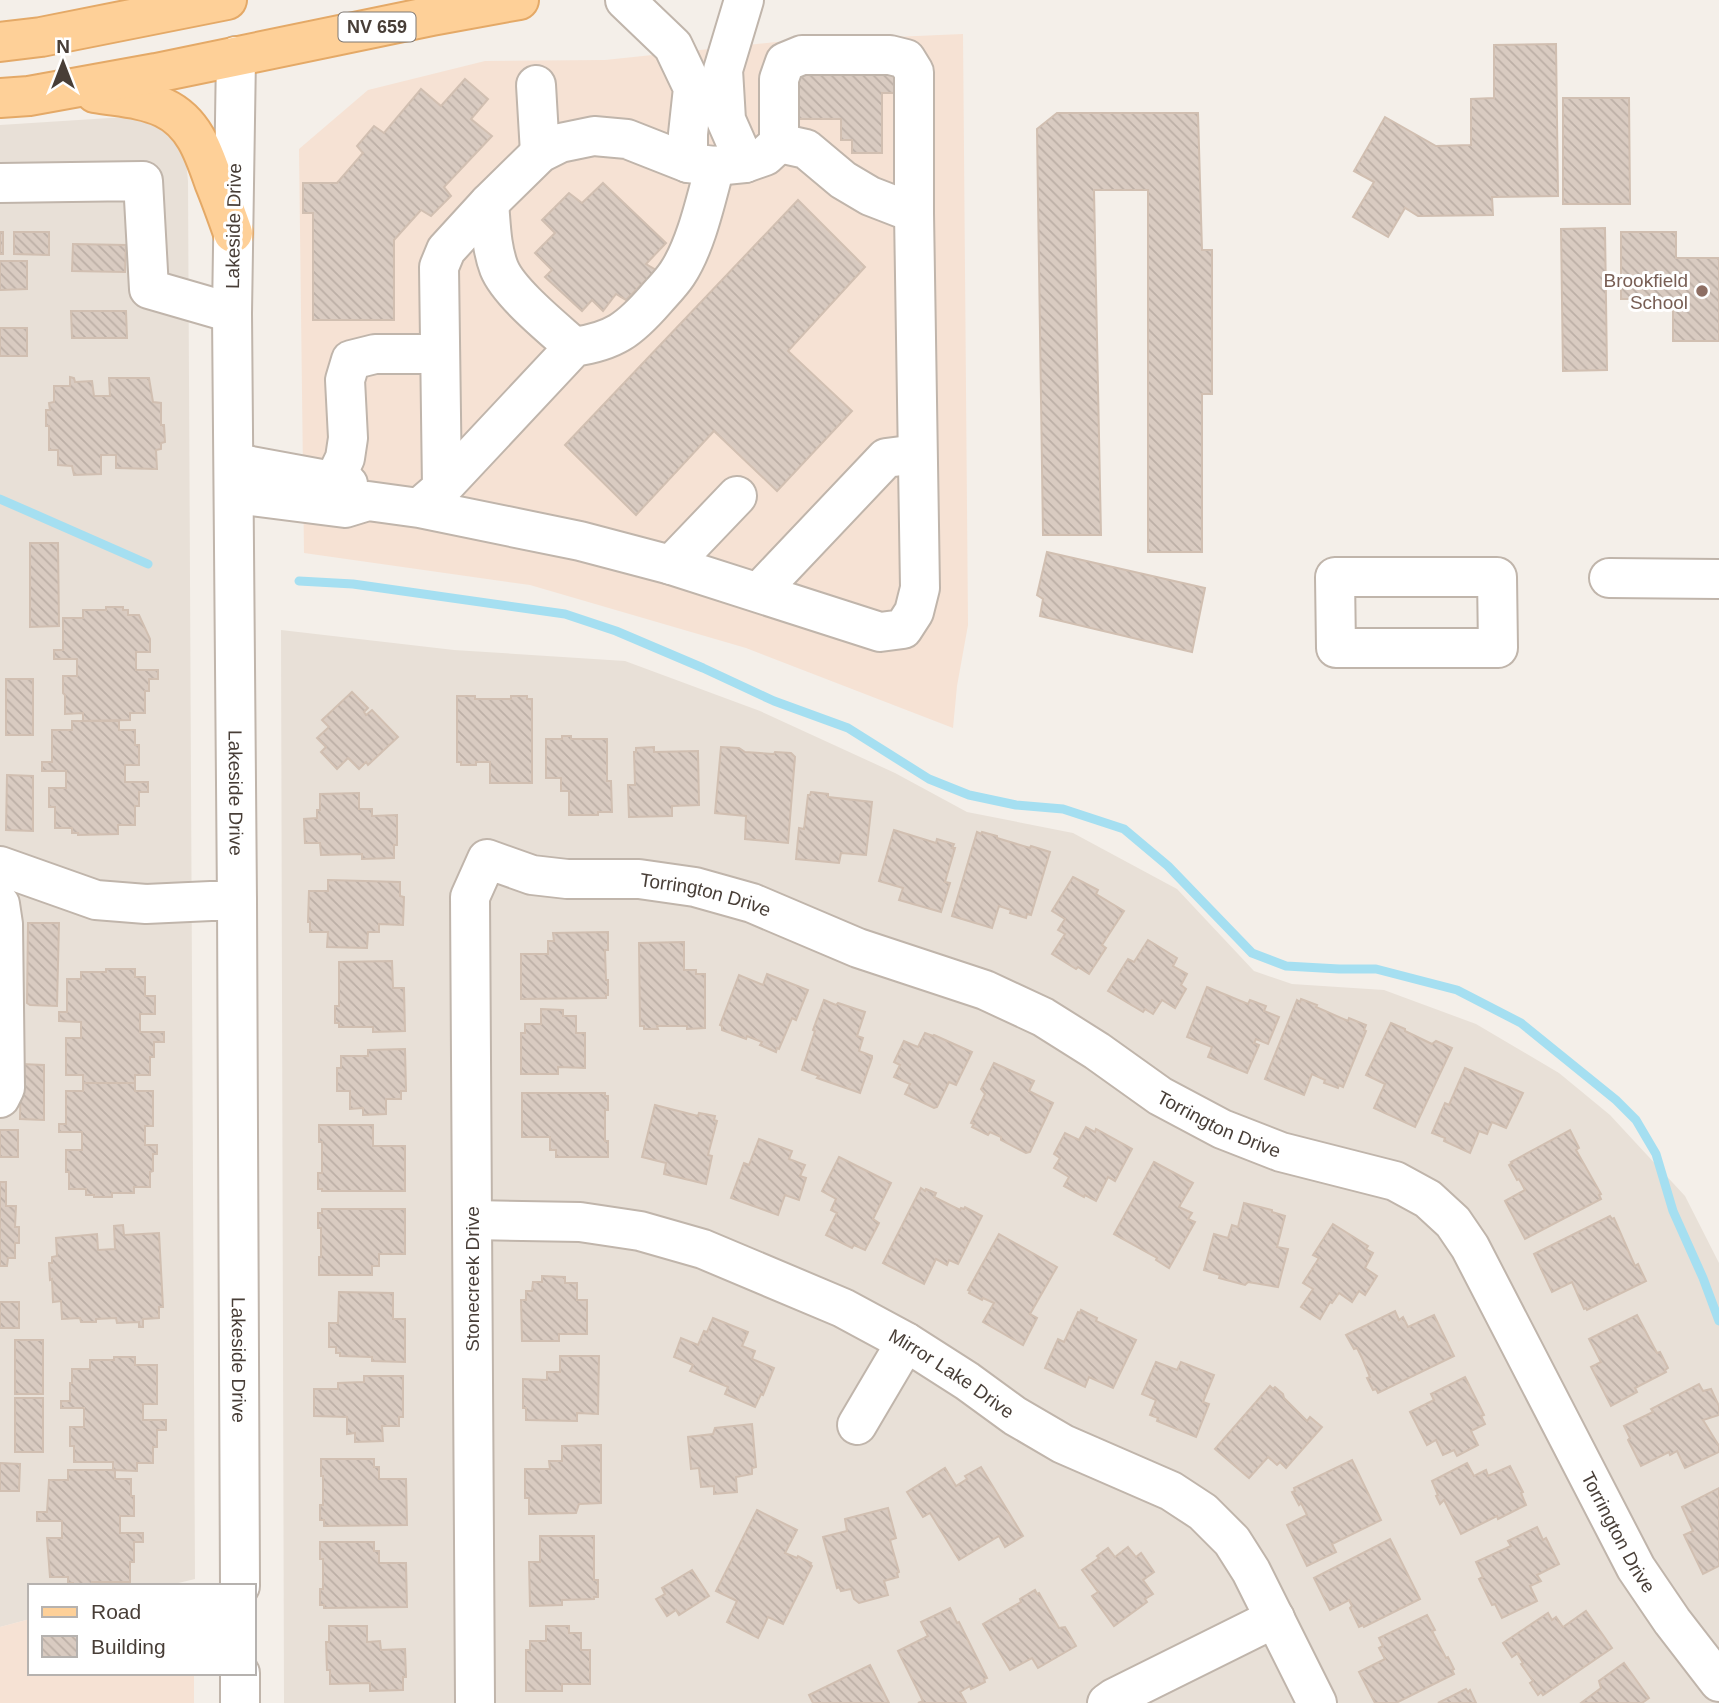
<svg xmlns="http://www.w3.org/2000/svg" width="1719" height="1703" font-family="Helvetica,sans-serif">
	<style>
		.residential { fill: #e8e0d7 }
		.commercial { fill: #f6e2d4 }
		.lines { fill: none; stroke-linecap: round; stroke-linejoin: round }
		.stream { stroke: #a5dff1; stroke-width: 9 }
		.building { fill: url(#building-back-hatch); stroke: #d1bfb1; stroke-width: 2 }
		.minor-casing { stroke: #c0b5ab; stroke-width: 42 }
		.major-casing { stroke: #e4a967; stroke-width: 42 }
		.minor { stroke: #fff; stroke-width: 38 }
		.major { stroke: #fed098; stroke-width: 38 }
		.education-dot { fill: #8d6e63; stroke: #fff; stroke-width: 2.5 }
		.labels { text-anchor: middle; stroke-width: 6; stroke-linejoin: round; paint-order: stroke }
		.shield { fill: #fff; stroke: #7f7873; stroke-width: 2 }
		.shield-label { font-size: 18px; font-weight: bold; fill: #483e37 }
		.street-label { font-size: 19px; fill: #483e37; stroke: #fff }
		.education-label { font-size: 19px; fill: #785e54; stroke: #fff; text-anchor: end }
	</style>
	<defs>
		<pattern id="building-back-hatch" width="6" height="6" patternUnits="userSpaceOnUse" patternTransform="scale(1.75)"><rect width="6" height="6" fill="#d9cbc1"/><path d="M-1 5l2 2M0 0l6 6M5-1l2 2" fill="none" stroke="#bcafa6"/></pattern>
	</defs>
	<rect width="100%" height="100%" fill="#f4efe9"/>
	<g class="residential">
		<path d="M141,116l27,15 17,20 3,30 7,1398 -29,7h-136v33l-30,8v-1502z"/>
		<path d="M281,630l173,20 171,11 135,50 135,62 72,39 106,21 104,56 77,82 38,13 92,6 92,34 83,49 51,42 75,81 34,67v440h-1435z"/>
	</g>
	<g class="commercial">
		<path d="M963,34l5,591 -11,61 -4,42 -207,-80 -216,-63 -226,-32 -5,-404 69,-59 117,-29 120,-1 171,-18z"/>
		<path d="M30,1619v54h164v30h-194v-76z"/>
	</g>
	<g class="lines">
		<g class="stream">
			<path d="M0,499l148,65"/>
			<path d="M299,581l54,3 212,30 51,17 87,37 71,33 74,27 81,51 40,16 47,10 47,4 61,20 44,37 84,87 34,13 53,3h37l81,21 64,33 95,77 20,20 20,34 17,57 30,67 16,43"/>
		</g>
	</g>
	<g class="building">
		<path d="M1556,44l2,152 -66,1 1,18 -75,1 -13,-8 -17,29 -35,-20 21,-35 -20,-11 31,-54 51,29 35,-1v-46l23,-1v-53z"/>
		<path d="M896,62v31h-14v60h-30v-13h-11v-21h-47v-50z"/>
		<path d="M465,79l23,20 -17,20 21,17 -48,51 7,9 -20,20 -10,-6 -27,30v80h-81v-107h-10v-30h34l26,-30 -6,-7 17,-20 10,7 37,-44 20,17z"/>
		<path d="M1563,98h66l1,106h-67z"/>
		<path d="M1057,113h141l4,137h10v144h-10v158h-54v-362h-54l7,345h-58l-6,-406z"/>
		<path d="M603,183l63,60 -20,21 10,6 -30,30 -10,-6 -13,17 -11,-11 -10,11 -37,-34 7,-7 -17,-17 20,-20 -13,-13 27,-27 13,10z"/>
		<path d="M798,200l67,67 -77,84 64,60 -75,80 -63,-60 -78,84 -71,-70z"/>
		<path d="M1605,228l2,142 -44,1 -2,-142z"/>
		<rect x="0" y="232" width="3" height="22"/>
		<path d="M14,232h35v23l-35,-1z"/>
		<path d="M1621,232h55v26h43v83h-46v-42h-52z"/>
		<path d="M73,244l53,1 -1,27 -53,-1z"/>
		<path d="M0,261h27v28l-27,1z"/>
		<path d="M71,311h55l1,27h-55z"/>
		<rect x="0" y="328" width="27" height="28"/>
		<path d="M70,377l4,1 1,4 17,-1 2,15h16l-1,-18h40l4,24 8,1v22h3l1,17 -4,1v6l-5,1 1,19 -41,-1v-13h-15v19l-27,1 -2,-9 -14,-1v-15h-9v-24h-3v-16h4l-1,-7 5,-1v-16h16z"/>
		<path d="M30,543h28l1,83 -29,1z"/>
		<path d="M1047,552l158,36 -13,64 -152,-36 3,-17 -6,-4z"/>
		<path d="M106,607h17v3h5v5h11l11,24v13h-14v18h22v9h-9v12h-4v22h-15v7l-47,1v-8l-18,1v-19l-2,-2v-17h14v-17h-23v-9h9v-32h20v-8h23z"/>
		<rect x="6" y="679" width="27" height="56"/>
		<path d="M352,692l16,16 -4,4 2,3 6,-5 26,27 -30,28 -2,-3 -7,7 -11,-11 -11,11 -16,-17 5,-5 -9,-9 12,-11 -7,-7z"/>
		<path d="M457,696h18v3h36v-3h16v3h5v84h-42v-21h-14v3h-15v-3h-4z"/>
		<path d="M72,721h47v9h16v15h4v20h-14v17h23v10h-9v14h-4v19h-17v9l-40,1v-2h-6v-5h-17v-21h-6v-19h17v-17h-24v-9h10v-32h20z"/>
		<path d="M562,736h9v3h36v42h4l1,31h-14v3h-29v-24h-8v-13h-15v-39h16z"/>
		<path d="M654,747v5l44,-1 1,54 -27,1v10l-43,1 -1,-32h7l-1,-33h2v-4z"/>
		<path d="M721,747l18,1 6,4 29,2 1,-2 16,1 4,4 -7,86 -43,-4 1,-23 -31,-3z"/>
		<path d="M7,775l26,1v55l-27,-1z"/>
		<path d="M811,792l17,2v3l44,5 -6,53 -25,-2 -2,10 -43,-4 3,-31 5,1 4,-34h2z"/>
		<path d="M359,793v16h13v7l25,-1v30h-3v13l-32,1v-5l-41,1 -1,-12h-15l-1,-24 13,-1v-8h3v-16z"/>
		<path d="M894,830l42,13 1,-4 17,5 -2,4h3l-10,34 5,1 -9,29 -42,-12 4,-12 -24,-7z"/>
		<path d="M977,832l4,2 1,-2 15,4v2l33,10 1,-2 19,6 -19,63 -4,-1 -1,4 -16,-5 1,-3 -12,-4 -7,22 -40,-12z"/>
		<path d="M1073,877l25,13 -2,4 28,17 -22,34 4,3 -17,26 -11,-7 -2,2 -24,-15 13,-20 -7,-4 7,-11 -13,-8z"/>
		<path d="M328,880l72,2v14l4,1 -1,28 -24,-1v8h-11l-1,16 -40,-1 1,-15h-18v-10h-2l1,-31h19z"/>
		<path d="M28,923h31l-2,83 -27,-1 -3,-2z"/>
		<path d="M608,932v18h-3l1,30h2v15h-2v3l-85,1v-45h27v-13h6l-1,-8z"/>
		<path d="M1148,940l29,18 -4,8 14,8 -6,11 5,4 -11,19 -13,-8 -9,14 -8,-5 -2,3 -35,-21 20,-32 6,3z"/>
		<path d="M684,942v28h12v4h9v54l-18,1v-3h-30l1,3h-14v-3h-4l-1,-83z"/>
		<path d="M392,961l1,27h11l1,43 -32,1v-5h-34v-4h-4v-17h4v-44z"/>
		<path d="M106,969h29v8h10v19h10v18h-15v18h24v10h-10v15h-4v18h-15v8h-52v-8h-17v-37h15v-16l-22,-1v-9h8v-33h14v-7h25z"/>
		<path d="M767,974l41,16 -12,30 -4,-2 -13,31 -2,-1 -1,4 -16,-7 2,-3 -15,-6 -1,3 -24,-9v-4l-2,-1 19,-50 24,10z"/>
		<path d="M1207,987l41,17 2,-4 16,6 -2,5 15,6 -11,27 -12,-5 -2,4 5,2 -12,28 -39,-16 4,-10 -25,-10z"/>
		<path d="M1301,999l16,6 -1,2 32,14 1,-3 17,7 -2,5 2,1 -23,56 -4,-2 -1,3 -14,-5 1,-3 -13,-6 -8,21 -39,-16 32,-79 3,2z"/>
		<path d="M824,1000l12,5 2,-2 27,9 -8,24 6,2 -4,13 13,5v2l-12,35 -43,-15 2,-2 -17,-6 13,-39 -2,-1z"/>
		<path d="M541,1009l22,1v6h13v17h9v35l-27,-1v7h-37v-41h4v-9h16z"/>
		<path d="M1391,1023l14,6v2l27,13 4,-3 16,7 -37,79 -41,-19 11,-24 -19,-9z"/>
		<path d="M925,1033l8,3 1,-1 38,17 -16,33 -7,-3 -12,25 -3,1 -29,-14 5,-10 -16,-7 6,-12 -6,-3 10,-21 14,6z"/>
		<path d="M405,1049l1,42h-5v8h-15v15l-23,1v-7l-13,1v-18h-13v-23h4v-12h27v-6z"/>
		<path d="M994,1063l40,18 -5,10 24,12 -23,49 -4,1 -25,-13v-3l-11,-5 -2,3 -16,-8 2,-3 -3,-1 14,-29 -4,-5z"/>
		<path d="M21,1064l23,1v55l-24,-1z"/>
		<path d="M1465,1068l58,25 -17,35 -14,-6 -5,12 -8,-3 -9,22 -26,-12 1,-3 -13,-5 13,-30 4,2z"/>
		<path d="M83,1083h52v8h18v35h-8v19h12v9h-4v17l-3,1v15h-16v6h-22v4h-18v-2h-8v-6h-17v-17h-3v-22h16v-18h-23v-8h7v-33h17z"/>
		<path d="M522,1093h83v3h3v14h-3v31h3v16h-52v-7h-6v-13h-28z"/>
		<path d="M655,1105l43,11 1,-3 16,3 -1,4 3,1 -9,34 4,1 -6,28 -42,-10 2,-11 -24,-6z"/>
		<path d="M319,1125h54v21h32v45h-83v-2h-4v-16h4v-31h-3z"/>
		<path d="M1086,1127l9,5 1,-3 36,20 -17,32 -7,-4 -12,24 -11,-6 -1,2 -20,-11 5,-9 -15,-9 6,-10 -6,-4 11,-21 14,7z"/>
		<rect x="0" y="1130" width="18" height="27"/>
		<path d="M1570,1130l9,18 -3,2 25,44 -2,1 2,4 -76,40 -20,-38 20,-11 -6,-11 -2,1 -8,-15 3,-2 -1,-1z"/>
		<path d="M759,1139l33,12 -3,8 16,6 -5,11 6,2 -7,22 -14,-5 -7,20 -47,-17 13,-35 5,2z"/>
		<path d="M839,1157l52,26 -18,36 6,4 -14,27 -11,-5 -2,3 -26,-13 11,-22 -6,-3 5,-11 -14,-8z"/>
		<path d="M1154,1162l39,21 -14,24 13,6 -4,6 7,3 -26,46 -13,-8 1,-2 -43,-24z"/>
		<path d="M0,1182h6v24h10l-1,21h4v16h-4v15h-7l-1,8h-7z"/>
		<path d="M921,1188l4,3 1,-2 10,4 -2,4 26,13 1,-2 3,1 1,-2 17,9 -24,48 -9,-4 -2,5 -11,-6 -12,25 -41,-21z"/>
		<path d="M1244,1203l28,7v2l13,4 -8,31 11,2 -10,38 -30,-5 -3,3 -26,-7 1,-3 -16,-5 10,-36 14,4 4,-13 6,2z"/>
		<path d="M322,1209h83v45h-26v12h-7v9h-53v-18h2v-29h-3v-15h4z"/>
		<path d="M1610,1216l2,3 2,-1 21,48 3,-2 8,17 -59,29 -1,-2 -2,1 -12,-27 -20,10 -18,-38z"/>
		<path d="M1333,1224l35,22 -2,3 7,4 -8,15 12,8 -12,19 -6,-4 -7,11 -13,-9 -7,10 -2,-1 -10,17 -19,-12 12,-18 -10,-6 16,-25 -6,-3z"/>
		<path d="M123,1225l1,10 35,-2 4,74h-4v11l-16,1v8h-4v-5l-22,1 -1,-5 -20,1v3h-15l-1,-4 -18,1 -1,-18 -8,1 -1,-23 -2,1 -1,-17h3v-6l5,-1 -1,-18 41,-4 1,16 17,-1 -1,-23z"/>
		<path d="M999,1234l58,33 -27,47 7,4 -14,27 -40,-23 11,-19 -11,-5 -1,2 -13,-7 1,-2 -2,-1z"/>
		<path d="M542,1276l23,1v6h12v17h10v34h-28v7h-37l-1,-41h5v-9h6l1,-9h9z"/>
		<path d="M339,1292l54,1v26h12v43l-33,-1v-4l-32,-1v-3h-4v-6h-7v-24h9z"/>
		<rect x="0" y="1302" width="19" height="26"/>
		<path d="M1081,1310l16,8 -1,3 40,19 -23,48 -24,-11 -4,10 -40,-19 13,-29 6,3 14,-30 2,1z"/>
		<path d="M1395,1311l4,9 4,-3 5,10 26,-12 20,41 -76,37 -2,-4 -3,1 -6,-12 3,-1 -8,-19 -5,-10 -3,1 -8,-14z"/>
		<path d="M1637,1315l20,38 3,-1 8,16 -3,2 1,2 -31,16 2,4 -26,14 -20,-39 10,-5 -12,-23z"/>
		<path d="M713,1318l35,14 -6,14 13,5 -3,8 22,9 -11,27 -2,-1 -6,13 -30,-13 3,-7 -38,-16 3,-6 -19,-8 7,-19 17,7 6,-14 3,1z"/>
		<rect x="15" y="1340" width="28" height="54"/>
		<path d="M560,1356h39l-1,58 -21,-1v8l-51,-1v-12h-3v-29l24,1v-8h13z"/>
		<path d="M114,1357h21v8h22v39h-14v16h23v10h-9v17h-4v16h-16v8l-24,-1v-8h-39v-16h-4v-19h14v-19h-23v-7h9v-18h2v-14h18v-9h24z"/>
		<path d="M1156,1362l21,8 4,-8 33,13 -11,27 6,2 -13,33 -39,-16 1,-3 -8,-3 6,-15 -14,-6z"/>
		<path d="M364,1376h39v41h-4v9h-17l1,15 -28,1v-9l-8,1v-17l-33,-1v-27h24v-6l26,-1z"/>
		<path d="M1465,1377l19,38 -3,1 4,8 -14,7 7,14 -21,11 -3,-6 -11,5 -7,-15 -9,5 -17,-33 24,-12 -3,-6z"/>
		<path d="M1699,1384l4,7 8,-2 8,17v9l-16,5 16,26v6l-34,16 -8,-17 -7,4 -1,-3 -28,14 -13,-26 2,-2 -6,-12 29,-14 -2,-3z"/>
		<path d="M1270,1386l3,3 2,-2 8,7 1,4 23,23 3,-4 12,10 -36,41 -6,-6 -3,3 -9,-8 -19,21 -34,-29z"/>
		<rect x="15" y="1398" width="28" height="54"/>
		<path d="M752,1424l4,43 -4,1v6l-16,3 1,15 -23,2v-8l-13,1 -2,-19 -8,1 -3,-32 25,-3 2,-6z"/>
		<path d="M601,1445v58l-22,1 -3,9 -47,1v-16h-4v-29h25l-1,-8h13v-15z"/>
		<path d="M321,1459h53v8h5v12h27l1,46 -83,1v-6h-4v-15h3v-29h-2z"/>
		<path d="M1352,1460l29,60 -49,24 4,8 -29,14 -20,-41 20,-10 -6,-12 -2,2 -7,-13 3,-1 -1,-3z"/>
		<path d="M0,1463l20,1 -1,27h-19z"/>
		<path d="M1467,1463l7,13 12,-6 2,6 22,-10 13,26 -2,1 5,12 -28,14 -1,-3 -36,18 -17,-34 -4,4 -4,-8 2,-1 -6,-14z"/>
		<path d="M981,1467l42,69 -18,11 -6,-11 -40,24 -29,-47 -7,4 -16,-25 38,-24 11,18 11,-7 -2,-3z"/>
		<path d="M68,1470h45l2,1v8h16v17h3v20h-14v17h23v9h-9v20h-4v20h-38v3h-19v-2h-5v-6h-18l-3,-39h15v-17h-25v-9h10l2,-32h19z"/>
		<path d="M1719,1488v78l-16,8 -19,-39 9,-4 -11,-24z"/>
		<path d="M888,1508l8,30 -6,2 9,32 -2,1 1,4 -14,4 4,14 -29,8 -5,-4 -3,-10 -10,2 -2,-4 -2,1 -14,-51 24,-6 -2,-12z"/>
		<path d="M757,1510l40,20 -12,23 12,5 1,-2 13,7 -1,1 2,2 -29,58 -15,-7 -10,21 -31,-16 10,-21 -21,-10z"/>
		<path d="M1537,1527l6,13 3,-2 13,26 -22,11 4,6 -11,5 7,15 -35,17 -7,-14 -3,1 -13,-26 4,-2 -7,-15 35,-16 -3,-5z"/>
		<path d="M540,1536h54v44h4v17h-4v2l-32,1v5l-32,1 -1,-44h11z"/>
		<path d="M1390,1539l30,60 -56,28 -1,-2 -4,2 -9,-19 2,-2 -3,-6 -19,10 -16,-32z"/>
		<path d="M320,1542h54v9h5v12h27l1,44 -83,1v-3h-4v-16h3v-30h-3z"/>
		<path d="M1128,1547l8,10 5,-4 13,19 -11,8 10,14 -8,5 2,3 -33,24 -22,-30 6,-4 -16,-22 17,-12 -2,-2 11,-8 7,9z"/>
		<path d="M692,1570l17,26 -30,19 -3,-5 -9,6 -11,-17 9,-5 -3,-6z"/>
		<path d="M1035,1590l2,4 2,-1 20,35 6,-1 11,19 -38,22 -6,-10 -22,12 -27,-46 38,-22 -1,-3z"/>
		<path d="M950,1608l7,15 2,-1 28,56 -3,1 1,3 -14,7 -1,-3 -10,6 6,11h-48l5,-2 -25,-50 30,-15 -7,-14z"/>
		<path d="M1586,1611l26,37 -69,47 -2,-3 -3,3 -8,-12 3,-2 -12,-17 2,-1 -5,-8 1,-1 -1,-1 -6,4 -9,-14 45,-30 4,7 4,-3 7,10z"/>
		<path d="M1427,1615l8,15 -3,1 14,27 2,-1 6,12 -2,1 2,4 -58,29h-21l-16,-31 26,-13 -6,-11 4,-2 -4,-8z"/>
		<path d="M329,1626h38v16l13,-1 1,9 24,-1 1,28h-3v13l-33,1v-8l-40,1v-14h-3l-1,-28h3z"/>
		<path d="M546,1626h23v7h12v17h9v34h-28v7h-36v-41h4v-9h16z"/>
		<path d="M1624,1663l25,35 -7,5h-61l20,-15 -2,-7z"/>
		<path d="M870,1665l19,38h-76l-4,-8z"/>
		<path d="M1466,1689l2,3 2,-2 6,13h-38z"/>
	</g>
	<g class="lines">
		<defs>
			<g id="minor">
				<path d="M625,0l48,46 20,42 -5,46v29"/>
				<path d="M744,0l-21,70 3,50 19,43"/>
				<path id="s1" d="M236,56l-4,257 5,588 3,685"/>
				<path d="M536,85l4,68"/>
				<path d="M779,143l27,6 37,31 27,16 44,17"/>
				<path d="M0,183l143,-2 6,108 83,24"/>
				<path d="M489,203c2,21 2,44 10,65 10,25 54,60 75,79"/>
				<path d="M235,463l113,21"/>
				<path d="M334,481l11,-23 3,-20 -3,-58 6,-20 24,-6h65"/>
				<path d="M442,488l132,-141c40,-6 55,-17 82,-48 7,-8 15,-16 21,-25 19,-28 29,-75 38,-108"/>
				<path d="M235,494l110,14 23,-7 51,7 161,33 91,24 209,67 23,-3 11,-17 6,-24 -6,-375v-141l-8,-13 -16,-4h-88l-17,7 -6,17v64l-14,13 -20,7 -30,3 -27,-3 -61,-24 -33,-3 -34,7 -20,10 -51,50 -43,47 -7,17 3,221 -23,20"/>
				<path d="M671,565l66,-69"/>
				<path d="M1335,577h162l1,71h-162z"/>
				<path d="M1609,578l110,1"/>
				<path d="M759,592l127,-134 31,-4"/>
				<path d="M0,866l96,34 50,4 65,-3h26"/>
				<path d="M0,904l3,20 2,164 -5,10"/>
				<path id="s2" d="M472,1220l108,2 60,9 63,18 140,59 63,34 61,39 48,35 48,28 108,47 32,21 29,29 19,30 66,132"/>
				<path d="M857,1425l49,-83"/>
				<path d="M240,1673v30"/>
				<path id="s3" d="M475,1703l-5,-806 17,-38 45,16 35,4h72l56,8 57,16 106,45 127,42 58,27 54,34 63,45 62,33 59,23 114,29 33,18 25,23 17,25 166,321 36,53 47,61"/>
				<path d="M1107,1703l7,-5 161,-80"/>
			</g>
			<g id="major">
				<path d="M0,42l41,-5 186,-37"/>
				<path d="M95,93c22,4 48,5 69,15 30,14 40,45 50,74 7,17 13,34 19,51"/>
				<path d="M0,98l29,-2 127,-23 276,-57 87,-16"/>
			</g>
		</defs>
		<use href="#minor" class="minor-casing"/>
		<use href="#major" class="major-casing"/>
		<use href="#minor" class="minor"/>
		<use href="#major" class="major"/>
	</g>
	<circle class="education-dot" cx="1702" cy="291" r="7"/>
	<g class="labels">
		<rect class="shield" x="338.5" y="12.5" width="77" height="29" rx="5"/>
		<g class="shield-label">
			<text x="377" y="33">NV 659</text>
		</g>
		<g class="street-label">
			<text transform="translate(233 226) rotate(-89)" y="7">Lakeside Drive</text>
			<text dy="7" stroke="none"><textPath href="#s1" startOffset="737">Lakeside Drive</textPath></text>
			<text dy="7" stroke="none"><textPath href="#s3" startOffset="1071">Torrington Drive</textPath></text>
			<text dy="7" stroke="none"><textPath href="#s3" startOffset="1638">Torrington Drive</textPath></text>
			<text transform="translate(472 1279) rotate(-90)" y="7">Stonecreek Drive</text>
			<text dy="7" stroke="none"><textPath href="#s1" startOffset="1304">Lakeside Drive</textPath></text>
			<text dy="7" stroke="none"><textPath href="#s2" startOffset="513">Mirror Lake Drive</textPath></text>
			<text dy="7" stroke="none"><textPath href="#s3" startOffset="2247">Torrington Drive</textPath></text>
		</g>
		<g class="education-label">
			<text x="1688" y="287">Brookfield<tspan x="1688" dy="22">School</tspan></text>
		</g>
	</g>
	<rect x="28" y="1584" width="228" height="91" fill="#ffffff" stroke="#b6b2af" stroke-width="2"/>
	<rect x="42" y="1607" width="35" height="10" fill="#fed098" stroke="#b6b2af" stroke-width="2"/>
	<text x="91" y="1619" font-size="21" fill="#483e37">Road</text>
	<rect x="42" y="1636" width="35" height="21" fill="url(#building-back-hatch)" stroke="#b6b2af" stroke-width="2"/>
	<text x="91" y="1654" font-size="21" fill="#483e37">Building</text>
	<g transform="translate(63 63)" stroke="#ffffff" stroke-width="5" paint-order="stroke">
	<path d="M0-5L12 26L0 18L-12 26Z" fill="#483e37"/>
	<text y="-10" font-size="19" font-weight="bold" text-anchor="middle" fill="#483e37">N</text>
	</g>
</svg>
